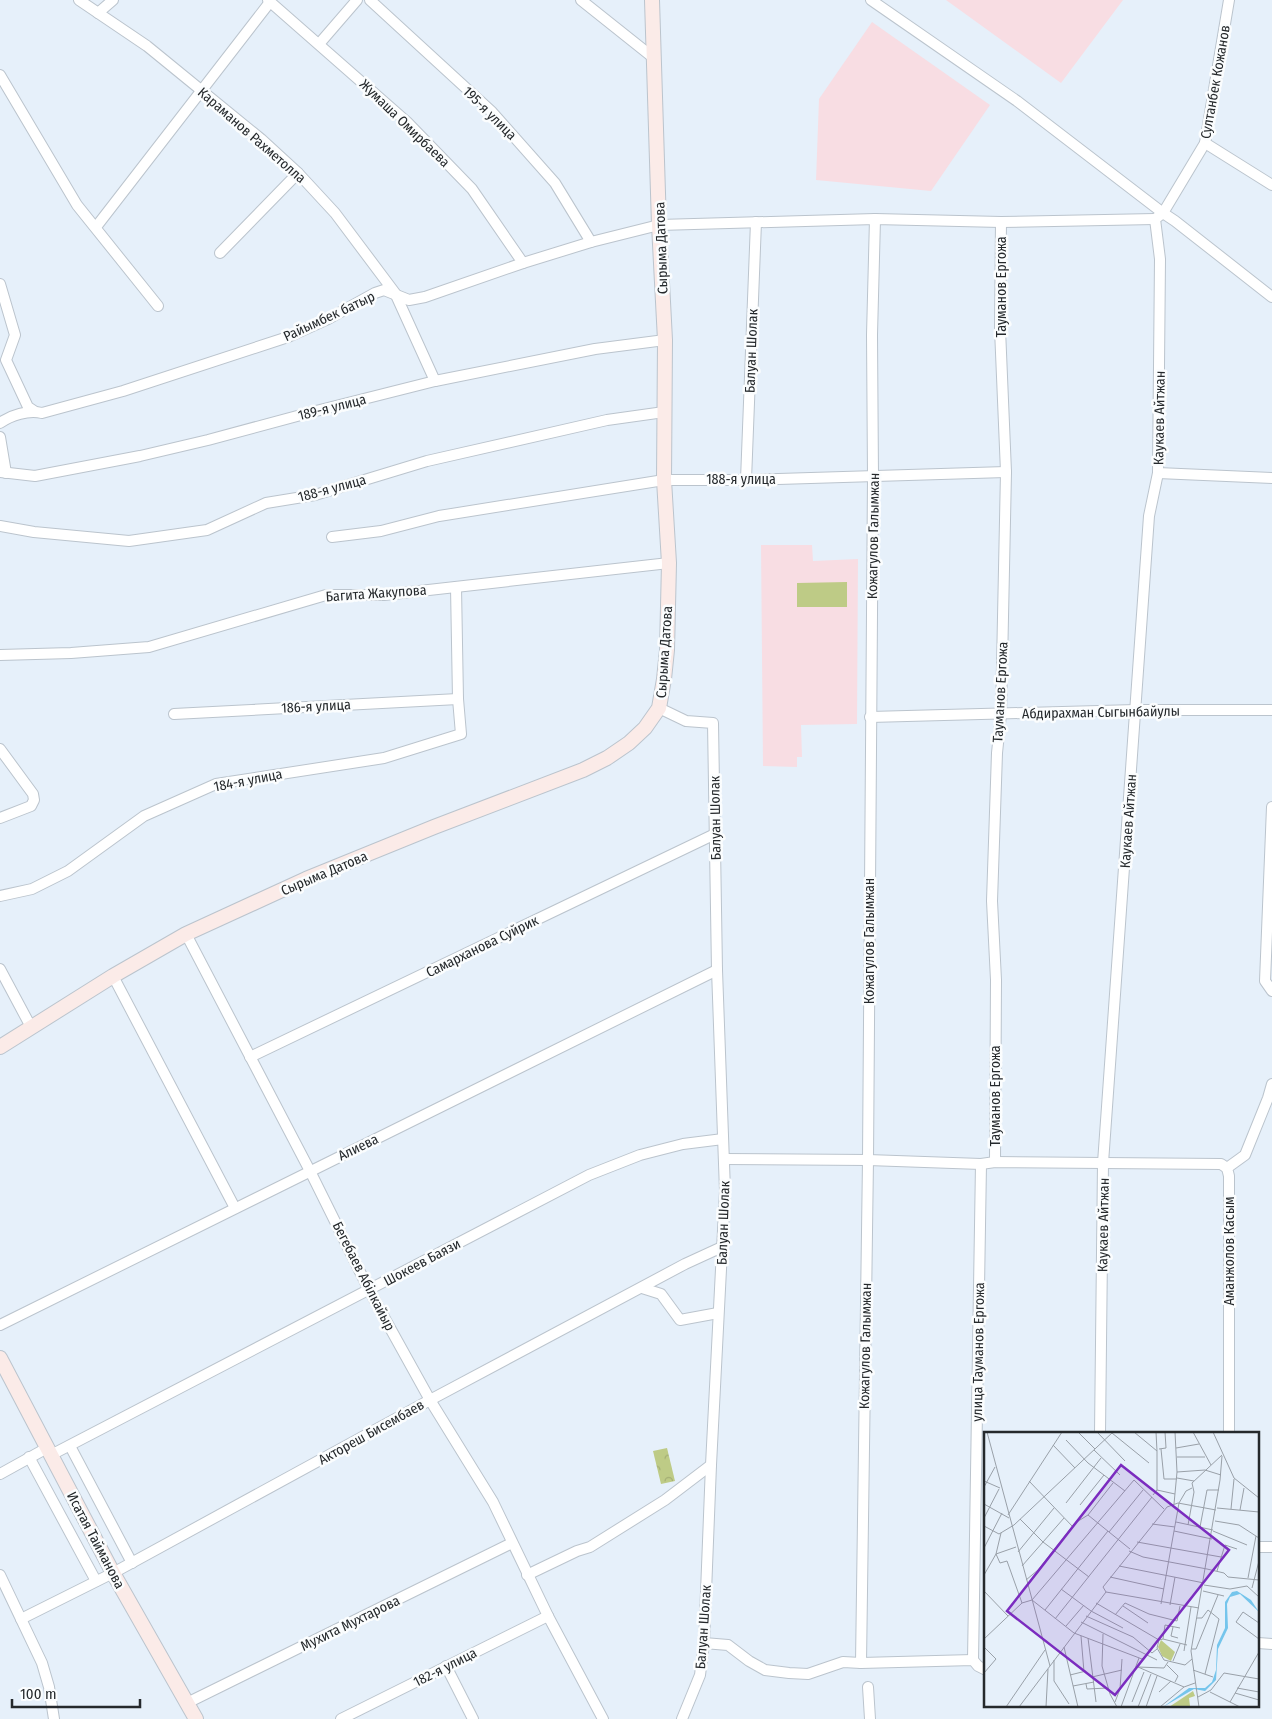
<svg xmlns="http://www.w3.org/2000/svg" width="1272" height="1719" font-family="'Fira Sans Condensed',sans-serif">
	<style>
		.education { fill: #f8dde3 }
		.park { fill: url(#park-crowns) }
		.pitch { fill: #becb86 }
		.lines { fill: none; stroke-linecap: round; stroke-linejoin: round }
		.street-casing { stroke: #bbc4cd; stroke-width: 12 }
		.secondary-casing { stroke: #bbc4cd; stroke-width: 16 }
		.street { stroke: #fff; stroke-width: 10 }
		.secondary { stroke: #fbebe8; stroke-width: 14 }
		.labels { text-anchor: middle; stroke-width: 5; stroke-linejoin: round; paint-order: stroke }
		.street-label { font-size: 14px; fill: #25292c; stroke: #fbfdfe }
		.inset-road { fill: none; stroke: #99a0a8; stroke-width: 1 }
		.view { fill: #7b2cbf; fill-opacity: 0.15; stroke: #7b2cbf; stroke-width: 2.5 }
		.inset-edge { fill: none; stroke: #25292c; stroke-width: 2.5 }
	</style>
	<defs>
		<pattern id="park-crowns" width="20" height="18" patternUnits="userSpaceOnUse" patternTransform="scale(1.25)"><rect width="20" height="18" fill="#becb86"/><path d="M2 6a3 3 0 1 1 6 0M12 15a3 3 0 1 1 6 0" fill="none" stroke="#a3ae74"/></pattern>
	</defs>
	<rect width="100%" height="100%" fill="#e6f0fa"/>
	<g class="education">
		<path d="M946,0h177l-62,83z"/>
		<path d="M872,22l118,83 -59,86 -115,-11 3,-81z"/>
		<path d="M761,545h51l1,16 45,-2 -1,165 -56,1 1,32h-5v10l-34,-1z"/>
	</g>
	<path class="park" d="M667,1448l8,33 -14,3 -8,-33z"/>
	<path class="pitch" d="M847,582v25h-50v-24z"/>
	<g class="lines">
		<defs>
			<g id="street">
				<path d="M79,0l68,46 114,93 37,34 37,40 60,80 40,88"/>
				<path d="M268,0l139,122 65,67 51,74"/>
				<path d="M370,0l122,112 63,71 36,59"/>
				<path d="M581,0l74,59"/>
				<path d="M871,0l146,101 146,112 12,8 97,76"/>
				<path d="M98,13l15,-13"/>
				<path d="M319,44l38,-44"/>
				<path d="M0,75l77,130 81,101"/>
				<path d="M1205,143l67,42"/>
				<path d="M96,227l174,-225"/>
				<path d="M220,253l78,-80"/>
				<path d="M0,284l15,51 -9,25 22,47 6,4"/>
				<path d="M0,423c11,-8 28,-13 42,-10l81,-22 165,-54 40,-18 47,-26 9,-3 25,10 16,-3 98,-34 68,-21 68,-17 216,-6 126,3 154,-3"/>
				<path d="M0,437l6,36"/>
				<path d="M0,472l35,4 105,-20 68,-16 104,-28 123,-31 160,-32 70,-9"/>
				<path d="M1158,473l114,5"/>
				<path d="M746,480l10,-258"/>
				<path d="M0,526l34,6 95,9 78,-11 59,-27 49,-8 112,-34 180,-41 57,-8"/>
				<path d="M332,537l49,-6 58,-15 225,-36h82l260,-8"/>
				<path d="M0,655l71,-2 78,-6 177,-52h58l285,-32"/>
				<path d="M659,708l27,13 27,2 4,247 8,221 -14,274 -7,178 -4,32 -18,44"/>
				<path d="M174,714l284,-15"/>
				<path d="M870,717l266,-7h136"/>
				<path d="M0,749l33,45 1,6 -3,6 -31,12"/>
				<path d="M1272,807l-7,174 7,10"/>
				<path d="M0,896l32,-7 36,-18 76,-55 72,-32 168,-26 77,-24 -3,-35 -2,-112"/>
				<path d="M186,934l124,237 59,119 61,110 63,102 55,114 55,103"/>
				<path d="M0,969l31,58"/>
				<path d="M113,976l122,232"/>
				<path d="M250,1057l465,-223"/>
				<path d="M724,1159l144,1 113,4 14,-2 226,2 6,4"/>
				<path d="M995,1162l1,-182 -4,-79 5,-148 4,-39 5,-242 -6,-143 1,-107"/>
				<path d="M642,1288l19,6 19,26 38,-7"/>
				<path d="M0,1325l717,-355"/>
				<path d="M1100,1433l3,-270 46,-647 9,-43 2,-214 -5,-40 8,-6 42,-70 24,-143"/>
				<path d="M1229,1433v-257l-2,-8 18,-13 23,-57 4,-14"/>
				<path d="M70,1446l62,117"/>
				<path d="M51,1455l538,-280 51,-20 43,-11 40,-5"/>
				<path d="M29,1457l67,124"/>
				<path d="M0,1474l47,-26"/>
				<path d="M1258,1547h14"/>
				<path d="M0,1575l42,88 7,24 5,32"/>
				<path d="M527,1575l50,-24 13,-4 75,-47 46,-35"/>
				<path d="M21,1619l92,-46 317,-173 255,-136 37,-17"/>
				<path d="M704,1643l24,2 21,16 16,9 24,3 19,1 35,-12 18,1 112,-3 5,6 8,4"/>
				<path d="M1258,1643l14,1"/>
				<path d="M973,1660l8,-496"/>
				<path d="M861,1663l7,-503 5,-683 -1,-142 3,-116"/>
				<path d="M446,1666l27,53"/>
				<path d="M868,1687l2,32"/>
				<path d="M187,1703l325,-160"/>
				<path d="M341,1719l207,-103"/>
			</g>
			<g id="secondary">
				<path d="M0,1047l113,-71 73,-42 120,-55 128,-52 149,-57 24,-12 22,-15 16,-15 14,-20 5,-29 3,-29 2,-87 -5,-83 1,-140 -6,-115 -7,-225"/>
				<path d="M0,1358l113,215 83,146"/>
			</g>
		</defs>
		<use href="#street" class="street-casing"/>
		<use href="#secondary" class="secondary-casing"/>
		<use href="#street" class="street"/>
		<use href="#secondary" class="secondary"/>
	</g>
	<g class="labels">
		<g class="street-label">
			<text transform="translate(1215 82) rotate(-80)" y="5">Султанбек Кожанов</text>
			<text transform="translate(490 113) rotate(45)" y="5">195-я улица</text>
			<text transform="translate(405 123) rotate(44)" y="5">Жумаша Омирбаева</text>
			<text transform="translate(252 135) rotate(41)" y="5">Караманов Рахметолла</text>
			<text transform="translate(661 248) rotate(-92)" y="5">Сырыма Датова</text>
			<text transform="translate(1001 287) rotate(-90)" y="5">Тауманов Ергожа</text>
			<text transform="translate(329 316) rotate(-25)" y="5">Райымбек батыр</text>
			<text transform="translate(751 351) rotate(-88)" y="5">Балуан Шолак</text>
			<text transform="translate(332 407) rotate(-14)" y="5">189-я улица</text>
			<text transform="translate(1159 418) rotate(-89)" y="5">Каукаев Айтжан</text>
			<text x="741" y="484">188-я улица</text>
			<text transform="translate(332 488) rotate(-15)" y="5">188-я улица</text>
			<text transform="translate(873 536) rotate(-89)" y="5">Кожагулов Галымжан</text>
			<text transform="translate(376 593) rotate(-4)" y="5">Багита Жакупова</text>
			<text transform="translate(664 652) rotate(-86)" y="5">Сырыма Датова</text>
			<text transform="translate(1000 692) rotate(-87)" y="5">Тауманов Ергожа</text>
			<text transform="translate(316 706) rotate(-3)" y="5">186-я улица</text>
			<text transform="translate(1101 712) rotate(-1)" y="5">Абдирахман Сыгынбайулы</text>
			<text transform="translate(248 780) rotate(-11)" y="5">184-я улица</text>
			<text transform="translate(715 818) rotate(-91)" y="5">Балуан Шолак</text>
			<text transform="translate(1128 821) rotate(-86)" y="5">Каукаев Айтжан</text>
			<text transform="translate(324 873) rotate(-23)" y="5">Сырыма Датова</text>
			<text transform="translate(869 941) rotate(-90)" y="5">Кожагулов Галымжан</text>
			<text transform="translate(482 946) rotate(-26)" y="5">Самарханова Суйрик</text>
			<text transform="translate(995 1096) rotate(-90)" y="5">Тауманов Ергожа</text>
			<text transform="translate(358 1147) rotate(-26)" y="5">Алиева</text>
			<text transform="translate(723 1223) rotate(-88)" y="5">Балуан Шолак</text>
			<text transform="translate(1103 1225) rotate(-89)" y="5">Каукаев Айтжан</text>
			<text transform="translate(1229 1251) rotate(-90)" y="5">Аманжолов Касым</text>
			<text transform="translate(422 1262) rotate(-28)" y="5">Шокеев Баязи</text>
			<text transform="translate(364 1276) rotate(63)" y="5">Бегебаев Абілкайыр</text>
			<text transform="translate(865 1346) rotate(-89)" y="5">Кожагулов Галымжан</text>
			<text transform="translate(978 1352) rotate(-89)" y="5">улица Тауманов Ергожа</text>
			<text transform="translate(371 1432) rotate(-29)" y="5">Актореш Бисембаев</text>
			<text transform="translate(96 1540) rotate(62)" y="5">Исатая Тайманова</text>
			<text transform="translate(350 1623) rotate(-26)" y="5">Мухита Мухтарова</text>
			<text transform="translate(703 1627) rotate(-86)" y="5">Балуан Шолак</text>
			<text transform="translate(445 1667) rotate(-27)" y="5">182-я улица</text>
		</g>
	</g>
	<g transform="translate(984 1432)">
		<rect width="275" height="275" fill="#e6f0fa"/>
		<path d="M177,208l14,12 -4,9 -9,-5 -4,-9z" fill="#becb86"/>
		<path d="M209,259l2,5 -6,2 1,8 -21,1z" fill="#becb86"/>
		<path d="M253,159l14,9 8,12 -19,-18 -10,3 -3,7 1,24 -10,21 -2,31 -11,11 -11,-2 -31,18 26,-19h16l7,-6 4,-12 1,-25 8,-17v-26l7,-10z" fill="#75c5ec"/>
		<path class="inset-road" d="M3,0l63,234M94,0l17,17M113,0l28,29M150,0l23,19v39l-4,5M172,0l1,19M209,0l18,33M229,0l21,46 25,20M128,1l37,30M82,8l22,23 37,28M69,13l22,23M192,16l23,-4M175,17l7,-1 -1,-16M177,17l3,30h13M110,18l26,25M193,25h28M193,40l28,-2 16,5M193,46l17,3M236,48l2,-24M0,49l16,7M45,49l44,46M0,55l11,-20M173,58l18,4M82,71l35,-45M0,72l25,14M190,72l3,-32 -2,-40M96,73l24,-30M233,76l42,4M247,77l3,-30M256,78l4,-22M24,83l54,-83M104,83l42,34M0,86l15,-29M36,87l23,23 46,35M231,89l24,4 20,13M192,90l37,8M168,92l23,3M204,93l6,-33 -2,-9 30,-28M0,94l15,8 15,-9 99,-93M216,95l7,-37h12M190,99l38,8M229,99l34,14M125,100l34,-42M153,110l84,15M32,115l-20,7 4,9 7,-2 15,42M0,116l18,-35M145,119l14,6 64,12M34,120l36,-44M38,134l42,-48M135,134l85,17M223,137l17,4 4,4 31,3M233,139l8,-26 12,4M0,143l12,-21 5,-21M126,145l54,12M264,146l8,-42M42,148l12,-10 37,-47 13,-8 25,-32M220,153l26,4 17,-3 12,11M268,156l7,-27M77,157l30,22 32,17M0,159l24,25M219,159l21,5M122,160l-3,-5 64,-80 11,-4 38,7M48,168l42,33 68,26 4,-4M112,171l63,37M177,172l18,-101 7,-12 6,-3M186,173l5,-28M139,174l25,17M61,178l63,-79M131,183l10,-12 24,11 28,7M102,184l47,21 19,16 5,-4M213,186h5l6,-8 11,9 -14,55M71,187l97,-122M193,189l3,-15M97,190l76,38M275,191l-16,-11 -7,10 23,17M82,194l18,-21M189,195l-2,9 7,2M119,202l-1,32 8,28 7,13M97,204l3,36M104,206l8,64M0,207l38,-36 10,-3 102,-120 30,29M179,207l-4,1 -2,8 7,12 21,5 7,-6M179,207l24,6M179,207l2,-14 15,3M0,215l12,12 -12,14M80,215l14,60M208,217h4l22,-54M200,219l7,-44M70,228v21l15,23M189,229l7,-17M184,230l-4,6 -26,-1 46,20 11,-4M183,233l11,11 -3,6M209,238l20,7M86,243l16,-4M108,245l30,-7M102,252l1,5 21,-1M89,254l21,-4M253,256l22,4M175,260l12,-11M226,260l30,15M251,261l24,7M214,265l13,-7 13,-17 35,6M131,270l5,-13 2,-30M148,270l12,-30M246,270l29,-50M22,275l39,-57M35,275l87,-115 93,16M62,275l2,-38M137,275l18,-49M154,275l13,-33M162,275l11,-31M176,275l24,-20M215,275l-8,-56 29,-171"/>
		<path class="view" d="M137,33l108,85 -114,145 -108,-84z"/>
		<rect width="275" height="275" class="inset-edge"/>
	</g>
	<path d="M12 1699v8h128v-8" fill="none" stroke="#25292c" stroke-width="2.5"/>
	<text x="20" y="1699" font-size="15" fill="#25292c" stroke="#fbfdfe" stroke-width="4" paint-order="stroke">100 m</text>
</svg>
